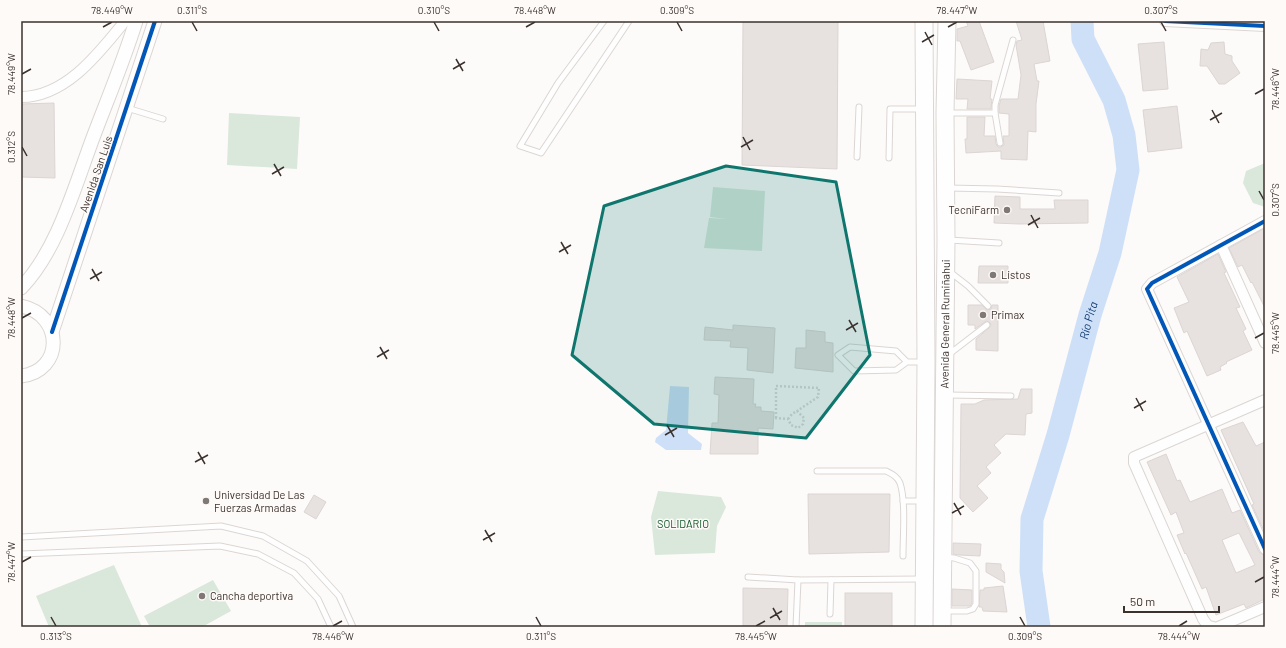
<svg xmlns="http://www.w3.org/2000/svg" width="1286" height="648" font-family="Barlow,sans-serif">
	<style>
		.green { fill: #d9e8db }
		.water { fill: #cee0f8 }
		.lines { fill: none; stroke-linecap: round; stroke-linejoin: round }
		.river { stroke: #cee0f8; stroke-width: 23 }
		.building { fill: #e7e1e0; stroke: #dbd5d4; fill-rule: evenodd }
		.service-casing { stroke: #dbd6d3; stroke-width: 7 }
		.minor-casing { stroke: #dbd6d3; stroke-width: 12 }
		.tertiary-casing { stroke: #dbd6d3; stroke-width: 15 }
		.trunk-casing { stroke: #dbd6d3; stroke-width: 19 }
		.path { stroke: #dcd9d9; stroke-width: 2.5; stroke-dasharray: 2 2; stroke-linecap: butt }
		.service { stroke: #fffefe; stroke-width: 5 }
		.minor { stroke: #fffefe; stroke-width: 10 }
		.tertiary { stroke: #fffefe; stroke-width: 13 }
		.trunk { stroke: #fffefe; stroke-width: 17 }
		.cycleway-casing { stroke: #fefaf8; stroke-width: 6 }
		.cycleway { stroke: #0057b8; stroke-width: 4 }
		.marked { fill: #0f766e; fill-opacity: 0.2; stroke: #0f766e; stroke-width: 3; stroke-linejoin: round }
		.ticks { fill: none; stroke: #3b322e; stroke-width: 1.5 }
		.poi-dot { fill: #7f7875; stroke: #fefaf8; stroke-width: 1.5 }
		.labels { text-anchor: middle; stroke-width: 3; stroke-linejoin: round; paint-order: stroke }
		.street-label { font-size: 11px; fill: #3b322e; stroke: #fefaf8 }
		.poi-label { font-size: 11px; fill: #3b322e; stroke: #fefaf8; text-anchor: start }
		.park-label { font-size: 11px; fill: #10572a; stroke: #fefaf8 }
		.water-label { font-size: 12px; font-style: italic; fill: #143e72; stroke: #fefaf8 }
		.neatline { fill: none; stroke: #3b322e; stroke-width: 1.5 }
		.ticks-label { font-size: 10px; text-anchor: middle; fill: #3b322e }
	</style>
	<rect width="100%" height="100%" fill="#fdfbf9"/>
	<g class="green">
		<path d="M229,113l71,4 -3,52 -70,-4z"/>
		<path d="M1265,163v44l-12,-4 -10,-20 3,-12z"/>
		<path d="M713,187l52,4 -3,60 -58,-3 5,-30 18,1 -17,-2z"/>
		<path d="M658,491l63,6 5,10 -9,19 -2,27 -60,2 -4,-38z"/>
		<path d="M114,565l28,62h-93l-13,-31z"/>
		<path d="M213,580l18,31 -29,16h-52l-6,-11z"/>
		<rect x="805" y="622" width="37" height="5"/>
	</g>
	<path class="water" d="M670,386l19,1 -1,46 14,11 -1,6h-35l-11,-8 1,-4 10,-8z"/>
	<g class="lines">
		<path class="river" id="s1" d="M1039,627l-8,-56 1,-52 26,-84 32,-120 20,-62 18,-83 -4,-35 -10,-35 -31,-61 -1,-18"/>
	</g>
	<g class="building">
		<path d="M743,21h95l-1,148 -95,-4z"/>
		<path d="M966,21h13l15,41 -23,8 -11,-29h-3v-12l11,-3z"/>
		<path d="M1016,21h27l7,40 -16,3 3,17h2l-3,23v28l-8,-1 -1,29 -26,-1v-8l-35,2 -1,-14h2v-22h18l-1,19h11l1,8 2,3h3l3,-2 -1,-9h6v-22l-10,-1v-7l2,-7h17l3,-24 -5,-30 1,-4 5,-1z"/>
		<path d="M1164,42l4,47 -25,2 -5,-47z"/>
		<path d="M1224,42l1,12 7,2v5l8,12 -15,11h-6l-12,-18h-7l1,-17 7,1 3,-7z"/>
		<path d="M957,79l35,2 -2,18h2l-1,10h-24l1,-10h-12z"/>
		<path d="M54,103l1,75 -34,-1v-73z"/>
		<path d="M1177,106l5,42 -34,4 -5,-42z"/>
		<path d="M995,196l25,1v12h35l-1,-9h34v23l-69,1 -25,-1z"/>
		<path d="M1265,228v80l-13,-26 -1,1 -9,-18 -4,2 -9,-19z"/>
		<path d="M1218,254l8,18 -2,1 16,34 -4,1 10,21 -3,2 9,19 -26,12 1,1 -7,4 1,3 -14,6 -20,-45 -3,2 -10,-25 15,-6 -12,-25z"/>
		<path d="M979,266h29v17h-30z"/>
		<path d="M968,305h14l5,5 4,-1 1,-4h6v46l-22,-1v-11l13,-11 2,-4 -2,-2 -3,-1 -11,8v-4h-7z"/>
		<path d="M733,325l42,3 -2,45 -26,-3 1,-22 -18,-1 1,-6 -27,-1 1,-13 28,3z"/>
		<path d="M806,330l19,2v10l8,1v29l-38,-4 1,-20h10z"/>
		<path d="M715,377l39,2 -1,25h3l-1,3h6v4l13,1 -1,17 -15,-1v26h-48l2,-31h6l1,-28 -5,-1z"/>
		<path d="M1021,389h11v24l-6,1 -1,21 -19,-1 -12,11 7,8 -15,14 5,6 -14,13 11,12 -15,14 -13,-14 1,-94h14l9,-4 34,-1z"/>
		<path d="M1243,422l13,24 9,-4v91l-13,-28 2,-1 -33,-74z"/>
		<path d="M1166,454l11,27 3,-1 10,22 32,-13 10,24 8,-3 19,42 3,2 3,1v44l-19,9 -2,-4 -28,11 -10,-28 -4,2 -16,-36 -1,1 -8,-19 7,-2 -8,-21 -5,3 -24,-53zM1239,533l16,32 -19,8 -14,-33z"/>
		<path d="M808,494h82l-1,58 -80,2z"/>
		<path d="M314,495l12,7 -10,17 -12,-7z"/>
		<path d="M953,543l28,1 -1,12 -21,-1 -6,-1z"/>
		<path d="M986,563l15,1v5l3,3 1,11 -19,-11z"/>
		<path d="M1003,586l4,26 -24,-1 -1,-4h-3l1,-17h4v-2z"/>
		<path d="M743,588l45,1 -1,38h-44z"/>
		<path d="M952,589l20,1v13l-2,3h-18z"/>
		<rect x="845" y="593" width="47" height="34"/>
	</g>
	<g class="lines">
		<defs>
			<g id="service">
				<path d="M604,21l-46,62 -38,63 21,7 88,-132"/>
				<path d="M127,108l36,11"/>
				<path d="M948,113h47"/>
				<path d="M1000,143l-5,-30v-8l18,-65"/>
				<path d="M857,157l2,-50"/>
				<path d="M889,158l1,-49h32"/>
				<path d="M948,188l49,1 62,4"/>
				<path d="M949,240l50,3"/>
				<path d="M950,272l18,14 20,20"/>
				<path d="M948,355l39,-30"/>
				<path d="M907,362l-11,-11 -46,-4 -12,8 16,16 42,-1 11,-8h16"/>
				<path d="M947,395l64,1"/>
				<path d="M817,471h69c6,3 11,5 14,12 6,18 3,53 3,73"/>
				<path d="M903,501h19"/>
				<path d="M21,537l200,-11 42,10 44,25 32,35 14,31"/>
				<path d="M21,554l199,-8 38,8 36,19 24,26 13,28"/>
				<path d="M944,557l10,1 16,5 6,8v33l-3,5 -6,2h-22"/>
				<path d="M748,577l50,3 124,-1"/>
				<path d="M830,614l1,-34"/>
				<path d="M796,627l2,-47"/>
			</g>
			<g id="minor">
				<path d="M1165,21l100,5"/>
				<path d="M21,97c45,0 78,-44 104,-76"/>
				<path d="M1265,221l-113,62 -5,6 118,260"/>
				<path d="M1221,245l44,98"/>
				<path d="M1213,627l-5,-1 -5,-7 -69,-156v-6l131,-57"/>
				<path d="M1218,627l47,-20"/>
			</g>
			<g id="tertiary">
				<path d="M21,288c37,-38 54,-103 73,-153 14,-37 30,-75 42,-114"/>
				<path d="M21,306c43,9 43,65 0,70"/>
				<path d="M52,332l103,-311"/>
			</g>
			<g id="trunk">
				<path d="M924,21l2,341 -2,265"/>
				<path id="s2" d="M942,627l4,-387 -1,-127 2,-92"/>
			</g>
		</defs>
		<use href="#service" class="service-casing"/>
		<use href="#minor" class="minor-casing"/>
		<use href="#tertiary" class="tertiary-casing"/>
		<use href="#trunk" class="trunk-casing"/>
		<g class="path">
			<path d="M775,418l13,1 3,6 7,3 5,-4 1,-6 -7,-7 -5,3 -4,5"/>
			<path d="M776,418v-32l43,2 -1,9 -21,14"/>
		</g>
		<use href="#service" class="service"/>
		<use href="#minor" class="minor"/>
		<use href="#tertiary" class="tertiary"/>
		<use href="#trunk" class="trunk"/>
		<defs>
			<g id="cycleway">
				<path d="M1165,21l100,5"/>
				<path d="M1265,221l-113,62 -5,6 118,260"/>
				<path d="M52,332l103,-311"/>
			</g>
		</defs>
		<use href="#cycleway" class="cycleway-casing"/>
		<use href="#cycleway" class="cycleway"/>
	</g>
	<path class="marked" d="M726,166l110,16 34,173 -64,83 -152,-14 -82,-69 32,-149z"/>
	<path class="ticks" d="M192,22l5,9M434,22l5,9M677,22l5,9M1161,22l5,9M103,27l9,-5M526,27l9,-5M948,27l9,-5M925,32l7,13M922,42l12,-7M456,59l7,12M453,69l12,-7M22,74l9,-5M1255,94l9,-5M1212,110l7,13M1210,120l12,-7M743,137l7,13M22,147l5,9M741,147l12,-7M274,164l7,12M272,174l12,-7M1259,191l5,9M1031,215l7,13M1028,225l12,-7M561,242l7,12M559,252l12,-7M92,269l7,12M90,279l12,-7M22,318l9,-5M849,320l7,12M846,330l12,-7M1255,338l9,-5M380,347l7,12M377,357l12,-7M1136,398l7,13M1134,408l12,-7M667,425l7,12M665,435l12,-7M198,452l7,12M195,462l13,-7M954,503l7,12M952,513l12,-7M485,530l7,12M483,540l12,-7M22,562l9,-5M1255,582l9,-5M773,608l7,12M51,617l5,9M536,617l5,9M1020,617l5,9M770,618l12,-7M333,626l9,-5M756,626l9,-5M1179,626l8,-5"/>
	<g class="poi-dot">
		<circle cx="1007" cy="210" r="4"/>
		<circle cx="993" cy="275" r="4"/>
		<circle cx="983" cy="315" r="4"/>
		<circle cx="206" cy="501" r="4"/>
		<circle cx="202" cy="596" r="4"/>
	</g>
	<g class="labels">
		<g class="street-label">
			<text transform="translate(96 174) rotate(-71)" y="4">Avenida San Luis</text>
			<text dy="4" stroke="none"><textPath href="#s2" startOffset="303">Avenida General Rumiñahui</textPath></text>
		</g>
		<g class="poi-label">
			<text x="999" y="214" text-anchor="end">TecniFarm</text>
			<text x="1001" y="279">Listos</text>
			<text x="991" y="319">Primax</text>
			<text x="214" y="499">Universidad De Las<tspan x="214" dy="13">Fuerzas Armadas</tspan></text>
			<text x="210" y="600">Cancha deportiva</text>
		</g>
		<g class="park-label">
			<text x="683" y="528">SOLIDARIO</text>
		</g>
		<g class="water-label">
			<text dy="4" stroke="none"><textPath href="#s1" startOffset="315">Río Pita</textPath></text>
		</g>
	</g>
	<rect width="1286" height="648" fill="none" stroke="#fefaf8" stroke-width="44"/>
	<path d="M1124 606v6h95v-6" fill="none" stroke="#3b322e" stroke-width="2"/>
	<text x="1130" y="606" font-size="12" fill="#3b322e" stroke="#fefaf8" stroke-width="3" paint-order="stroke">50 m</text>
	<rect x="22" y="22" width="1242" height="604" class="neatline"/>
	<g class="ticks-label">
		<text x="112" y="14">78.449°W</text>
		<text x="192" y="14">0.311°S</text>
		<text x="434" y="14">0.310°S</text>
		<text x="535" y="14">78.448°W</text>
		<text x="677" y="14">0.309°S</text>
		<text x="957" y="14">78.447°W</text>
		<text x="1161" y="14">0.307°S</text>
		<text transform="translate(11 74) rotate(-90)" y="4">78.449°W</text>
		<text transform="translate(1275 89) rotate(-90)" y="4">78.446°W</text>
		<text transform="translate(11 147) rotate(-90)" y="4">0.312°S</text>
		<text transform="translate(1275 200) rotate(-90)" y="4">0.307°S</text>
		<text transform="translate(11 318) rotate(-90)" y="4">78.448°W</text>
		<text transform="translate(1275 333) rotate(-90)" y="4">78.445°W</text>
		<text transform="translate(11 562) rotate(-90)" y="4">78.447°W</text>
		<text transform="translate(1275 577) rotate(-90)" y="4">78.444°W</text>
		<text x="56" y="640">0.313°S</text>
		<text x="333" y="640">78.446°W</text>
		<text x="541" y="640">0.311°S</text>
		<text x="756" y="640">78.445°W</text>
		<text x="1025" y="640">0.309°S</text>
		<text x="1179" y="640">78.444°W</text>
	</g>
</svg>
